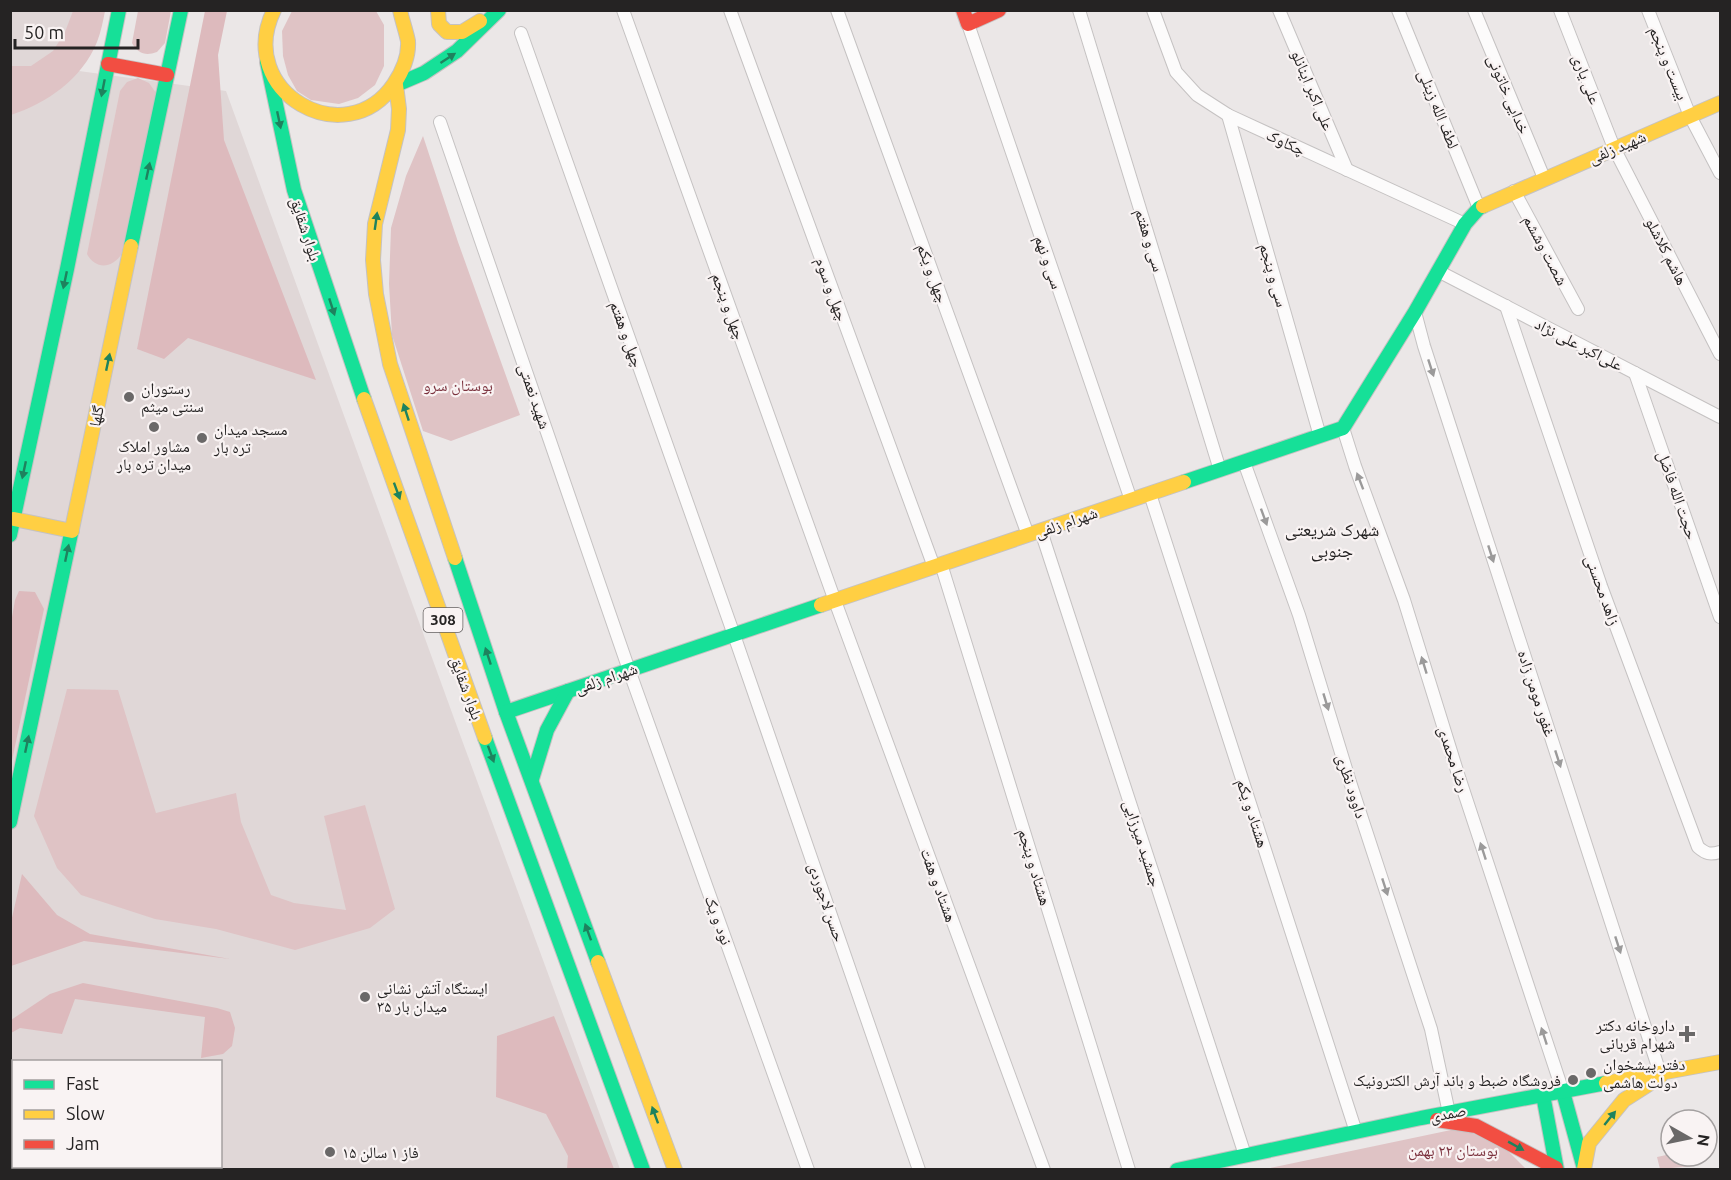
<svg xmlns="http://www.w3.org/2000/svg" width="1731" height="1180" font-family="Ubuntu,'Noto Naskh Arabic',sans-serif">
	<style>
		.built { fill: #e0d7d7; fill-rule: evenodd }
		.green { fill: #dfc3c5 }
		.forest { fill: #ddbabd }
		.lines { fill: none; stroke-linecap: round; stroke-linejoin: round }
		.street-casing { stroke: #c5c2c2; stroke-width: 14 }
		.fast-casing { stroke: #c5c2c2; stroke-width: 16 }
		.slow-casing { stroke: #c5c2c2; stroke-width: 16 }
		.jam-casing { stroke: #c5c2c2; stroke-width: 16 }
		.street { stroke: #fcfbfb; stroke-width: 12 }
		.fast { stroke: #16e098; stroke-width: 14 }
		.slow { stroke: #ffcf43; stroke-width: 14 }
		.jam { stroke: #f24e42; stroke-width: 14 }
		.oneway { fill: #1e825e }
		.oneway2 { fill: #9b9a9a }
		.poi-dot { fill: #6a6868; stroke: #f9f3f3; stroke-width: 2 }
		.labels { text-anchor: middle; stroke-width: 4.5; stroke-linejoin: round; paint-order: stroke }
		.shield { fill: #f9f3f3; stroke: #656161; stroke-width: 1.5 }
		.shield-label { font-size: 15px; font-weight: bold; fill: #252323 }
		.street-label { font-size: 16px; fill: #252323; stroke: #f9f3f3 }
		.park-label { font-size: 16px; fill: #7b313d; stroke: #f9f3f3 }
		.poi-label { font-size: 16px; fill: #252323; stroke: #f9f3f3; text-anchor: start }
		.neighbourhood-label { font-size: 18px; fill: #252323; stroke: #f9f3f3 }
	</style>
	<rect width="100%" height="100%" fill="#ebe7e7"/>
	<path class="built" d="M10,11h81l-12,60 147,20 233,641 161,437h-609zM14,1062h206v104h-206z"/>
	<g class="green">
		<path d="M73,11h32c-2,10 -4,21 -8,31 -15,37 -50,61 -86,73v-49h20l22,-15 12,-19z"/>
		<path d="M138,11h33l-6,32 -8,9c-11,4 -19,2 -25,-9z"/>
		<path d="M292,11h84l8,14v41l-9,19 -17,13 -19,6 -28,-4 -14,-9 -9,-16 -5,-19 -1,-25z"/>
		<path d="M138,78l11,5 7,10 -35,162c-10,14 -26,14 -34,-1l33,-163 7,-9z"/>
		<path d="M423,136l35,106 62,173 -69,26 -28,-10 -31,-96 -3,-51 2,-56 15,-52z"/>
		<path d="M67,689l51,1 38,123 80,-20 5,29 30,73 23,8 52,7 -22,-94 41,-11 30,104 -25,19 -75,22 -79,-21 -61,-10 -74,-24 -24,-27 -23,-52z"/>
		<path d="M1464,1129l43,21 19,19 -265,1 190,-40z"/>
		<path d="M1671,1154v2h21l2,10 -34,3 -3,-12z"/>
	</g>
	<g class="forest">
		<path d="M205,11h22l-9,44 6,85 92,240 -128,-42 -24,21 -27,-10z"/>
		<path d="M19,591l16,1 9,17 -33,156v-142l4,-23z"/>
		<path d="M22,874l35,41 33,19 140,25 -146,-18 -73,25v-44z"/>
		<path d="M83,983l134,25 13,4 5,16 -3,18 -9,8 -22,4 4,-41 -130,-18 -13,35 -42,-6 -9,5v-13l39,-26z"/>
		<path d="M554,1016l60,153h-47l1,-13 -22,-42 -50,-17 1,-61z"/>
	</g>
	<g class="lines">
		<defs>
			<g id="street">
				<path d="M623,10l212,591 209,569"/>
				<path d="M730,10l204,557"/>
				<path d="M837,10l191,525"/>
				<path d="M1079,10l141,460"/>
				<path d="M1153,10l23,62 21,23 31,20 237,109"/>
				<path d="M1279,10l68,160"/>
				<path d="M1398,10l81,198"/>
				<path d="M1474,10l70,168"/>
				<path d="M1560,10l54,138 106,206"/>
				<path d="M1648,10l42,106 30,57"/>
				<path d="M968,24l163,476"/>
				<path d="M521,33l213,602 185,535"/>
				<path d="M1228,115l92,321"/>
				<path d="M440,122l189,548 179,500"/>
				<path d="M1514,191l64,118"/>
				<path d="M1438,271l282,146"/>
				<path d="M1506,306l95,280 97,261c8,7 12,8 22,5"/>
				<path d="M1415,312l9,34 236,727"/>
				<path d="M1635,373l85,244"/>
				<path d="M1343,428l12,38 49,134 54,174 105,318"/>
				<path d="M1244,462l55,153 51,167 81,247 18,84"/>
				<path d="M1150,494l206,638"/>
				<path d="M1041,531l204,624"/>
				<path d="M941,564l188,606"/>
			</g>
			<g id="fast">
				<path d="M267,62l27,128 70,209"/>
				<path d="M396,85l28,-12 33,-22 42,-41"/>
				<path d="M131,246l50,-236"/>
				<path d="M1184,482l159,-54 72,-116 50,-88 14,-16 4,-2"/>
				<path d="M10,535l57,-266 52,-259"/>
				<path d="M455,558l51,154 92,250"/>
				<path d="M506,712l315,-107"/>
				<path d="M485,738l158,432"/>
				<path d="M532,779l15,-49 21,-39"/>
				<path d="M10,822l62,-293"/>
				<path d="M1563,1092l20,73"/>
				<path d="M1543,1095l14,75"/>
				<path d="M1177,1170l244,-52 185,-35"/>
			</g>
			<g id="slow">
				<path d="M274,10c-40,82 72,145 120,74 8,-12 15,-28 14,-43 -2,-10 -6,-21 -8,-31"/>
				<path d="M438,10l1,14 8,8h15l18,-11"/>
				<path d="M396,85l3,24 -1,21 -23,94 -2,36 3,34 14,70 65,194"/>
				<path d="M1483,206l237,-103"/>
				<path d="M364,399l121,339"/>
				<path d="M14,519l58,12"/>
				<path d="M72,529l59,-283"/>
				<path d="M821,605l363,-123"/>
				<path d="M598,962l77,208"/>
				<path d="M1606,1083l114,-21"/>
				<path d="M1584,1169l5,-26 35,-43 36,-23"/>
			</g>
			<g id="jam">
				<path d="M963,10l5,14 31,-14"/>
				<path d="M108,64l59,11"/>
				<path d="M1437,1120l39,6 80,42"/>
			</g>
		</defs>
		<use href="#street" class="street-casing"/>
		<use href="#fast" class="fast-casing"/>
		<use href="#slow" class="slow-casing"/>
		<use href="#jam" class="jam-casing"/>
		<use href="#street" class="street"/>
		<use href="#fast" class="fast"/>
		<use href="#slow" class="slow"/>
		<use href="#jam" class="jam"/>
	</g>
	<defs><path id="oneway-solid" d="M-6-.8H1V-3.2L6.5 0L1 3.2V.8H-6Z" transform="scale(1.5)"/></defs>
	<g class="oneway">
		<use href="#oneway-solid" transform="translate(448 58) rotate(-33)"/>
		<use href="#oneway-solid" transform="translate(103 88) rotate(101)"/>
		<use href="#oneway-solid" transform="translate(279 120) rotate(78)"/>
		<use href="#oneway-solid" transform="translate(148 171) rotate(-78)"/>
		<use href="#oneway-solid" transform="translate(376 221) rotate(-82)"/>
		<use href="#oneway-solid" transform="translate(65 280) rotate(102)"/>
		<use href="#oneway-solid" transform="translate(332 307) rotate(72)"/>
		<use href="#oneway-solid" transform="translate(108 362) rotate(-78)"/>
		<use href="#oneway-solid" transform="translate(406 412) rotate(-108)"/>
		<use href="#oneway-solid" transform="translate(24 470) rotate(102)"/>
		<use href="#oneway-solid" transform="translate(397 491) rotate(70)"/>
		<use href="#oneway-solid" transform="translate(67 553) rotate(-78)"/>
		<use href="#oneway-solid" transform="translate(488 656) rotate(-108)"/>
		<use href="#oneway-solid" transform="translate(27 744) rotate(-78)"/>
		<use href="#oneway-solid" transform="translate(491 754) rotate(70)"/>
		<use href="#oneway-solid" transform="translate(588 932) rotate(-110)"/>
		<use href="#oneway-solid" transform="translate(655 1115) rotate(-110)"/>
		<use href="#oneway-solid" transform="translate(1610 1118) rotate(-51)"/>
		<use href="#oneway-solid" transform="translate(1516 1146) rotate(29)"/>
	</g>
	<g class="oneway2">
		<use href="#oneway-solid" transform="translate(1431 368) rotate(72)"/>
		<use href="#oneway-solid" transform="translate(1360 481) rotate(-111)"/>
		<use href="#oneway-solid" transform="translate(1264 517) rotate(70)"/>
		<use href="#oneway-solid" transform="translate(1491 554) rotate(72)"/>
		<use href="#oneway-solid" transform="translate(1424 665) rotate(-107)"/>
		<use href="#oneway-solid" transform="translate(1326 702) rotate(73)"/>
		<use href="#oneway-solid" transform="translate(1558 759) rotate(72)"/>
		<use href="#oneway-solid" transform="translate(1483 851) rotate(-108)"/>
		<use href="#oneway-solid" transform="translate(1385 887) rotate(72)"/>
		<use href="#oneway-solid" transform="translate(1618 945) rotate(72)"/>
		<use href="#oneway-solid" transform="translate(1544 1036) rotate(-108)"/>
	</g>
	<g class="poi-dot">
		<circle cx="129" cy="397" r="6"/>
		<circle cx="154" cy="427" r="6"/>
		<circle cx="202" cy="438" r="6"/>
		<circle cx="365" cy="997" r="6"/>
		<path d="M1684 1025h6v6h6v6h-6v6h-6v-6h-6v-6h6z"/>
		<circle cx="1591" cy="1073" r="6"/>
		<circle cx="1573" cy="1080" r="6"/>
		<circle cx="330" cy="1152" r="6"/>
	</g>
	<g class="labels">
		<rect class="shield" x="423.5" y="608" width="39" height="24" rx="4.5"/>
		<g class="shield-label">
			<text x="443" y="625">308</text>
		</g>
		<g class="street-label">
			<text transform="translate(1669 63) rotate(68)" y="6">بیست و پنجم</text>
			<text transform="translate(1587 79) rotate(69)" y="6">علی یاری</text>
			<text transform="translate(1313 90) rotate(67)" y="6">علی اکبر اینانلو</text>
			<text transform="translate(1509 94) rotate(67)" y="6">خدایی خاتونی</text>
			<text transform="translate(1439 109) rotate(68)" y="6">لطف الله زینلی</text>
			<text transform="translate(1286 142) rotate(25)" y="6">چکاوک</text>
			<text transform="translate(1617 147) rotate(-23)" y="6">شهید زلفی</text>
			<text transform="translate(306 229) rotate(72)" y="6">بلوار شقایق</text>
			<text transform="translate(1150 240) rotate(73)" y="6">سی و هفتم</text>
			<text transform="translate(1546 250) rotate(62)" y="6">شصت وششم</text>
			<text transform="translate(1667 251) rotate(63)" y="6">هاشم کلاشلو</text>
			<text transform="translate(1049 262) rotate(71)" y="6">سی و نهم</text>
			<text transform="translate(933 273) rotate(70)" y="6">چهل و یکم</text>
			<text transform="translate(1274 275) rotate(74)" y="6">سی و پنجم</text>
			<text transform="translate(832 289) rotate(70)" y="6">چهل و سوم</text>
			<text transform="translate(729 306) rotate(70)" y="6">چهل و پنجم</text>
			<text transform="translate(627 334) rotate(70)" y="6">چهل و هفتم</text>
			<text transform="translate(1579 344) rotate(27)" y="6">علی‌اکبر علی نژاد</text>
			<text transform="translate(535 396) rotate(71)" y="6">شهید نعمتی</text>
			<text transform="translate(96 416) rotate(-78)" y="6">گلها</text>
			<text transform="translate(1678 495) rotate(71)" y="6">حجت الله فاضل</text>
			<text transform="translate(1066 522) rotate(-19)" y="6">شهرام زلفی</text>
			<text transform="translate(1603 590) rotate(70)" y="6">زاهد محسنی</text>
			<text transform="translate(606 678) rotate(-19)" y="6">شهرام زلفی</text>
			<text transform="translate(467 688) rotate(70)" y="6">بلوار شقایق</text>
			<text transform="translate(1537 693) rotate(72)" y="6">غفور مومن زاده</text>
			<text transform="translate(1454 759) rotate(72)" y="6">رضا محمدی</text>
			<text transform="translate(1352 786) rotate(72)" y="6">داوود نظری</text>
			<text transform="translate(1253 813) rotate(72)" y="6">هشتاد و یکم</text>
			<text transform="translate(1143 843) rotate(72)" y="6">جمشید میرزایی</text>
			<text transform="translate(1035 867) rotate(73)" y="6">هشتاد و پنجم</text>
			<text transform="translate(939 885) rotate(70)" y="6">هشتاد و هفت</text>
			<text transform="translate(827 902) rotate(71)" y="6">حسن لاجوردی</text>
			<text transform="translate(719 920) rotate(70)" y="6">نود و یک</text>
			<text transform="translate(1448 1113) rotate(-11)" y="6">صمدی</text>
		</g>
		<g class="park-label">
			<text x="458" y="391">بوستان سرو</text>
			<text x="1453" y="1156">بوستان ۲۲ بهمن</text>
		</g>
		<g class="poi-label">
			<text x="141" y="394">رستوران<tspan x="141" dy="18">سنتی میثم</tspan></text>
			<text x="214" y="435">مسجد میدان<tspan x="214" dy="18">تره بار</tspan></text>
			<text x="154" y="452" text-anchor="middle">مشاور املاک<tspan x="154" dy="18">میدان تره بار</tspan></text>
			<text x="377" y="994">ایستگاه آتش نشانی<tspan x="377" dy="18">۳۵ میدان بار</tspan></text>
			<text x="1675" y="1031" text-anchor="end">داروخانه دکتر<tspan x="1675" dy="18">شهرام قربانی</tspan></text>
			<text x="1603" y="1070">دفتر پیشخوان<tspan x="1603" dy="18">دولت هاشمی</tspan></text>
			<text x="1561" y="1086" text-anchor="end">فروشگاه ضبط و باند آرش الکترونیک</text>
			<text x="342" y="1158">فاز ۱ سالن ۱۵</text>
		</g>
		<g class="neighbourhood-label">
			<text x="1332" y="536">شهرک شریعتی<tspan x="1332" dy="21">جنوبی</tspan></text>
		</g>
	</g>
	<rect width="1731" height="1180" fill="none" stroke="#252323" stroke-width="24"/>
	<rect x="12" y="1060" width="210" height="108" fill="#f9f3f3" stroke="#a4a0a0" stroke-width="1.5"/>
	<rect x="24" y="1080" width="30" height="9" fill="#16e098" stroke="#a4a0a0" stroke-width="1.5"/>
	<text x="66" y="1090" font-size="18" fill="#252323">Fast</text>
	<rect x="24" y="1110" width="30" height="9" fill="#ffcf43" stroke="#a4a0a0" stroke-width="1.5"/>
	<text x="66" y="1120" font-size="18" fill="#252323">Slow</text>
	<rect x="24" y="1140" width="30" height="9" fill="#f24e42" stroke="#a4a0a0" stroke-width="1.5"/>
	<text x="66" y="1150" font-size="18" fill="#252323">Jam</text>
	<g transform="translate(1689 1138) rotate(99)"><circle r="28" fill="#f9f3f3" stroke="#a4a0a0" stroke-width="1.5"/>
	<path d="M0-4.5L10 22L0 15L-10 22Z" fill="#6a6868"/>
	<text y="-9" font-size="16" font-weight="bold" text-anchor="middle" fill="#252323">N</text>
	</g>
	<path d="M15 39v9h123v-9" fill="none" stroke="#252323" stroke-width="3"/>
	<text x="24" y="39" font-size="18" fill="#252323" stroke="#f9f3f3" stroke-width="4.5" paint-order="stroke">50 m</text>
</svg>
